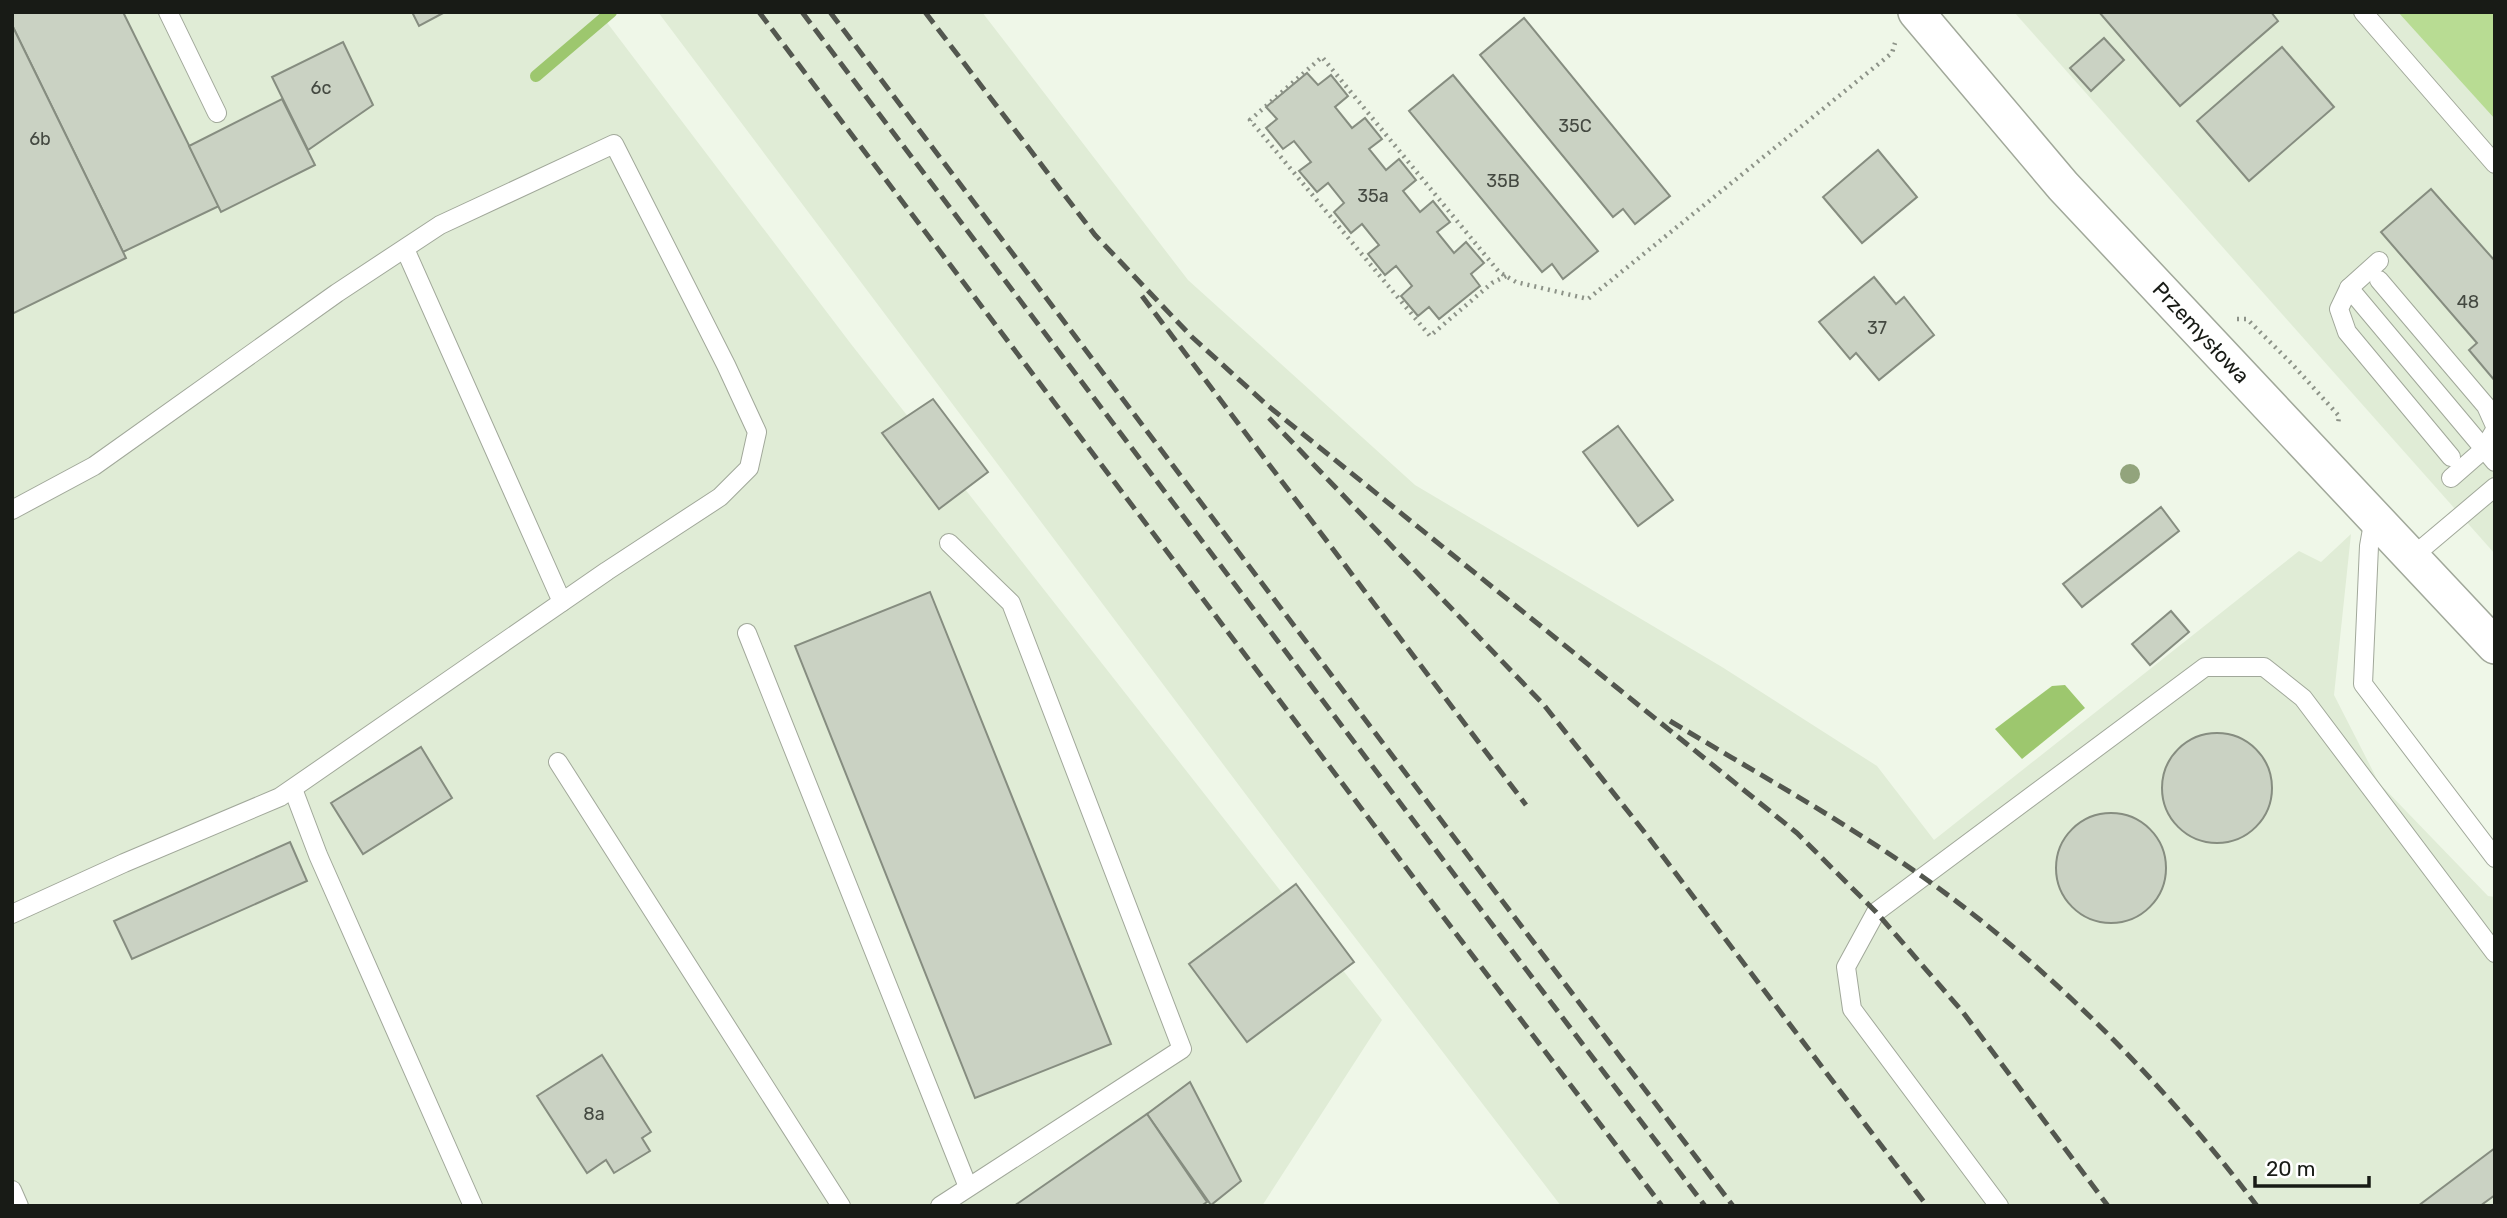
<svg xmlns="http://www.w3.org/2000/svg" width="2507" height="1218" font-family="Rubik,sans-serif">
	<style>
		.built { fill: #e0ecd6 }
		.green { fill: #b8dc93 }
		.water { fill: #9dc76e }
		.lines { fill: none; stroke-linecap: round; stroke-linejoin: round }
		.stream { stroke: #9dc76e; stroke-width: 12 }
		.building { fill: #cad2c3; stroke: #868d80; stroke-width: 2 }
		.lane-casing { stroke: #a1a89a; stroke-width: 20 }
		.street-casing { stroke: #a1a89a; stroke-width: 38 }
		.path { stroke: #8d9388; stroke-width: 4.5; stroke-dasharray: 2 5; stroke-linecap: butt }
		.lane { stroke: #fff; stroke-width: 18 }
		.street { stroke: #fff; stroke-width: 35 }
		.rail { stroke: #53574f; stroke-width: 5; stroke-dasharray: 14 7; stroke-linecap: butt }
		.tree { fill: #92a47c }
		.labels { text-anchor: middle; stroke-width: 7; stroke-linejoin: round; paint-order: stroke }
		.number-label { font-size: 18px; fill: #444941 }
		.street-label { font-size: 21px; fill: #181b16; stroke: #fff }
	</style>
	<rect width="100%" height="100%" fill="#eff7e8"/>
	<g class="built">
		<path d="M12,12h587l252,332 531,676 -120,186h-1250z"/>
		<path d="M658,12h324l206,268 227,205 307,182 155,99 57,74 365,-289 22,11 30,-28 -17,161 45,88 109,113 7,1v309h-934l-287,-374z"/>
		<path d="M2014,12h481v542z"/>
	</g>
	<path class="green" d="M2398,12h97v107z"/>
	<path class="water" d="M2065,685l20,23 -63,51 -27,-30 57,-43z"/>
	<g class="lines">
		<path class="stream" d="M536,76l75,-64"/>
	</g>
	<g class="building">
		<path d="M12,12h111l96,194 -96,46 -111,-227z"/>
		<path d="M412,12h33l-26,14z"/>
		<path d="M2099,12h172l7,9 -98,85z"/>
		<path d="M1524,18l146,178 -35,28 -12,-15 -10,8 -133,-162z"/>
		<path d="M12,25l114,233 -114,56z"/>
		<path d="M2104,38l20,22 -33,31 -21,-23z"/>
		<path d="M343,42l30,63 -65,45 -36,-73z"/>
		<path d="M2282,47l52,60 -85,74 -52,-60z"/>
		<path d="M1307,73l11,12 13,-10 17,21 -13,11 17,21 13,-10 17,21 -13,10 17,21 13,-11 17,21 -13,11 17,21 13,-11 17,21 -13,10 17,21 12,-11 18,21 -13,11 9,12 -41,33 -10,-12 -11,9 -17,-20 11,-10 -16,-20 -11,9 -17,-21 11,-9 -17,-21 -11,9 -17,-21 10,-9 -16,-20 -11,9 -18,-21 12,-9 -17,-21 -11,8 -17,-21 11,-9 -11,-12z"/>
		<path d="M1453,75l145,176 -35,28 -11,-15 -10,8 -133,-161z"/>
		<path d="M282,99l33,66 -94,47 -32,-66z"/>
		<path d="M1878,150l39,47 -55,46 -39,-46z"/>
		<path d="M2431,189l64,72v120l-26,-31 8,-7 -96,-111z"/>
		<path d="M1874,277l22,27 8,-7 30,38 -55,45 -23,-27 -6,6 -31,-37z"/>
		<path d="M933,399l55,73 -49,37 -57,-76z"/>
		<path d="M1618,426l55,74 -35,26 -55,-74z"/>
		<path d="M2161,507l18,24 -97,76 -19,-23z"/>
		<path d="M930,592l181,452 -136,54 -180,-452z"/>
		<path d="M2171,611l18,21 -39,33 -18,-21z"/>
		<circle cx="2217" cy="788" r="55"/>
		<path d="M421,747l31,51 -89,56 -32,-51z"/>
		<circle cx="2111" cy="868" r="55"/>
		<path d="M290,842l17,39 -175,78 -18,-38z"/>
		<path d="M1296,884l58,78 -107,80 -58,-78z"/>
		<path d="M602,1055l49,77 -9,6 8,13 -36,22 -8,-13 -19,13 -50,-77z"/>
		<path d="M1190,1082l51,99 -30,24 -64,-91z"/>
		<path d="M1147,1114l60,88 -6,4h-187z"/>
		<path d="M2495,1148v47l-15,11h-62z"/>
	</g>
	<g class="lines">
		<defs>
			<g id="lane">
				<path d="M168,12l49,101"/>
				<path d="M2363,12l132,152"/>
				<path d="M405,249l157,353"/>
				<path d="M2379,261l-30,27 -10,21 8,23 104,125"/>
				<path d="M2379,280l107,126 9,20"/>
				<path d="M2349,288l146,174"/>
				<path d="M2451,478l32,-28 12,-20"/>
				<path d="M12,510l82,-44 243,-173 103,-68 174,-81 112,221 31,67 -8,36 -29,29 -113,74 -327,226 -156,66 -112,51"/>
				<path d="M2374,518l-5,28 -6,138 132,174"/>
				<path d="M2412,557l83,-70"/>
				<path d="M747,633l221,554"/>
				<path d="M558,762l283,444"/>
				<path d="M293,789l25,66 155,351"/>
				<path d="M12,1190l7,16"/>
				<path d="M940,1206l242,-157 -171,-446 -62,-60"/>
				<path d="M1999,1206l-147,-197 -6,-42 30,-55 329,-245h59l39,31 192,255"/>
			</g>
			<g id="street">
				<path id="s1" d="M1916,12l147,174 432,460"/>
			</g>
		</defs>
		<use href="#lane" class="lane-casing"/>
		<use href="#street" class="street-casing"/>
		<g class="path">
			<path d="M1506,276l-14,7 -62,53 -180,-216 72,-63 177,215 17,10 72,17 304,-246 3,-10"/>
			<path d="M2237,319h10l45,45 47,52 -1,9"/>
		</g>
		<use href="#lane" class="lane"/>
		<use href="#street" class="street"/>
		<g class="rail">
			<path d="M759,12l903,1194"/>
			<path d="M802,12l903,1194"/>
			<path d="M830,12l903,1194"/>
			<path d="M925,12l170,223 97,102 75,68 530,428 79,79 86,99 146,195"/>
			<path d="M1142,296l384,509"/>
			<path d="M1269,418l275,287 105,133 278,368"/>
			<path d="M1670,721c85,51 172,99 253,156 127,90 240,205 334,329"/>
		</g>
	</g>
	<circle class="tree" cx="2130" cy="474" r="10"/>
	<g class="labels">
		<g class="number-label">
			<text x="321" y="94">6c</text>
			<text x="1575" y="132">35C</text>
			<text x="40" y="145">6b</text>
			<text x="1503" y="187">35B</text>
			<text x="1373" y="202">35a</text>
			<text x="2468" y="308">48</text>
			<text x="1877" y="334">37</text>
			<text x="594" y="1120">8a</text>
		</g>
		<g class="street-label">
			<text dy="7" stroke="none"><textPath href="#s1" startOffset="429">Przemysłowa</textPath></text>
		</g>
	</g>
	<rect width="2507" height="1218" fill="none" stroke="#181b16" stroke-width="28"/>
	<path d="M2255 1176v10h114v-10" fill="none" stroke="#181b16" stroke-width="3.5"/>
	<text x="2266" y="1176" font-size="21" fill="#181b16" stroke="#ffffff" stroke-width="5" paint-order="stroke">20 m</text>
</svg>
